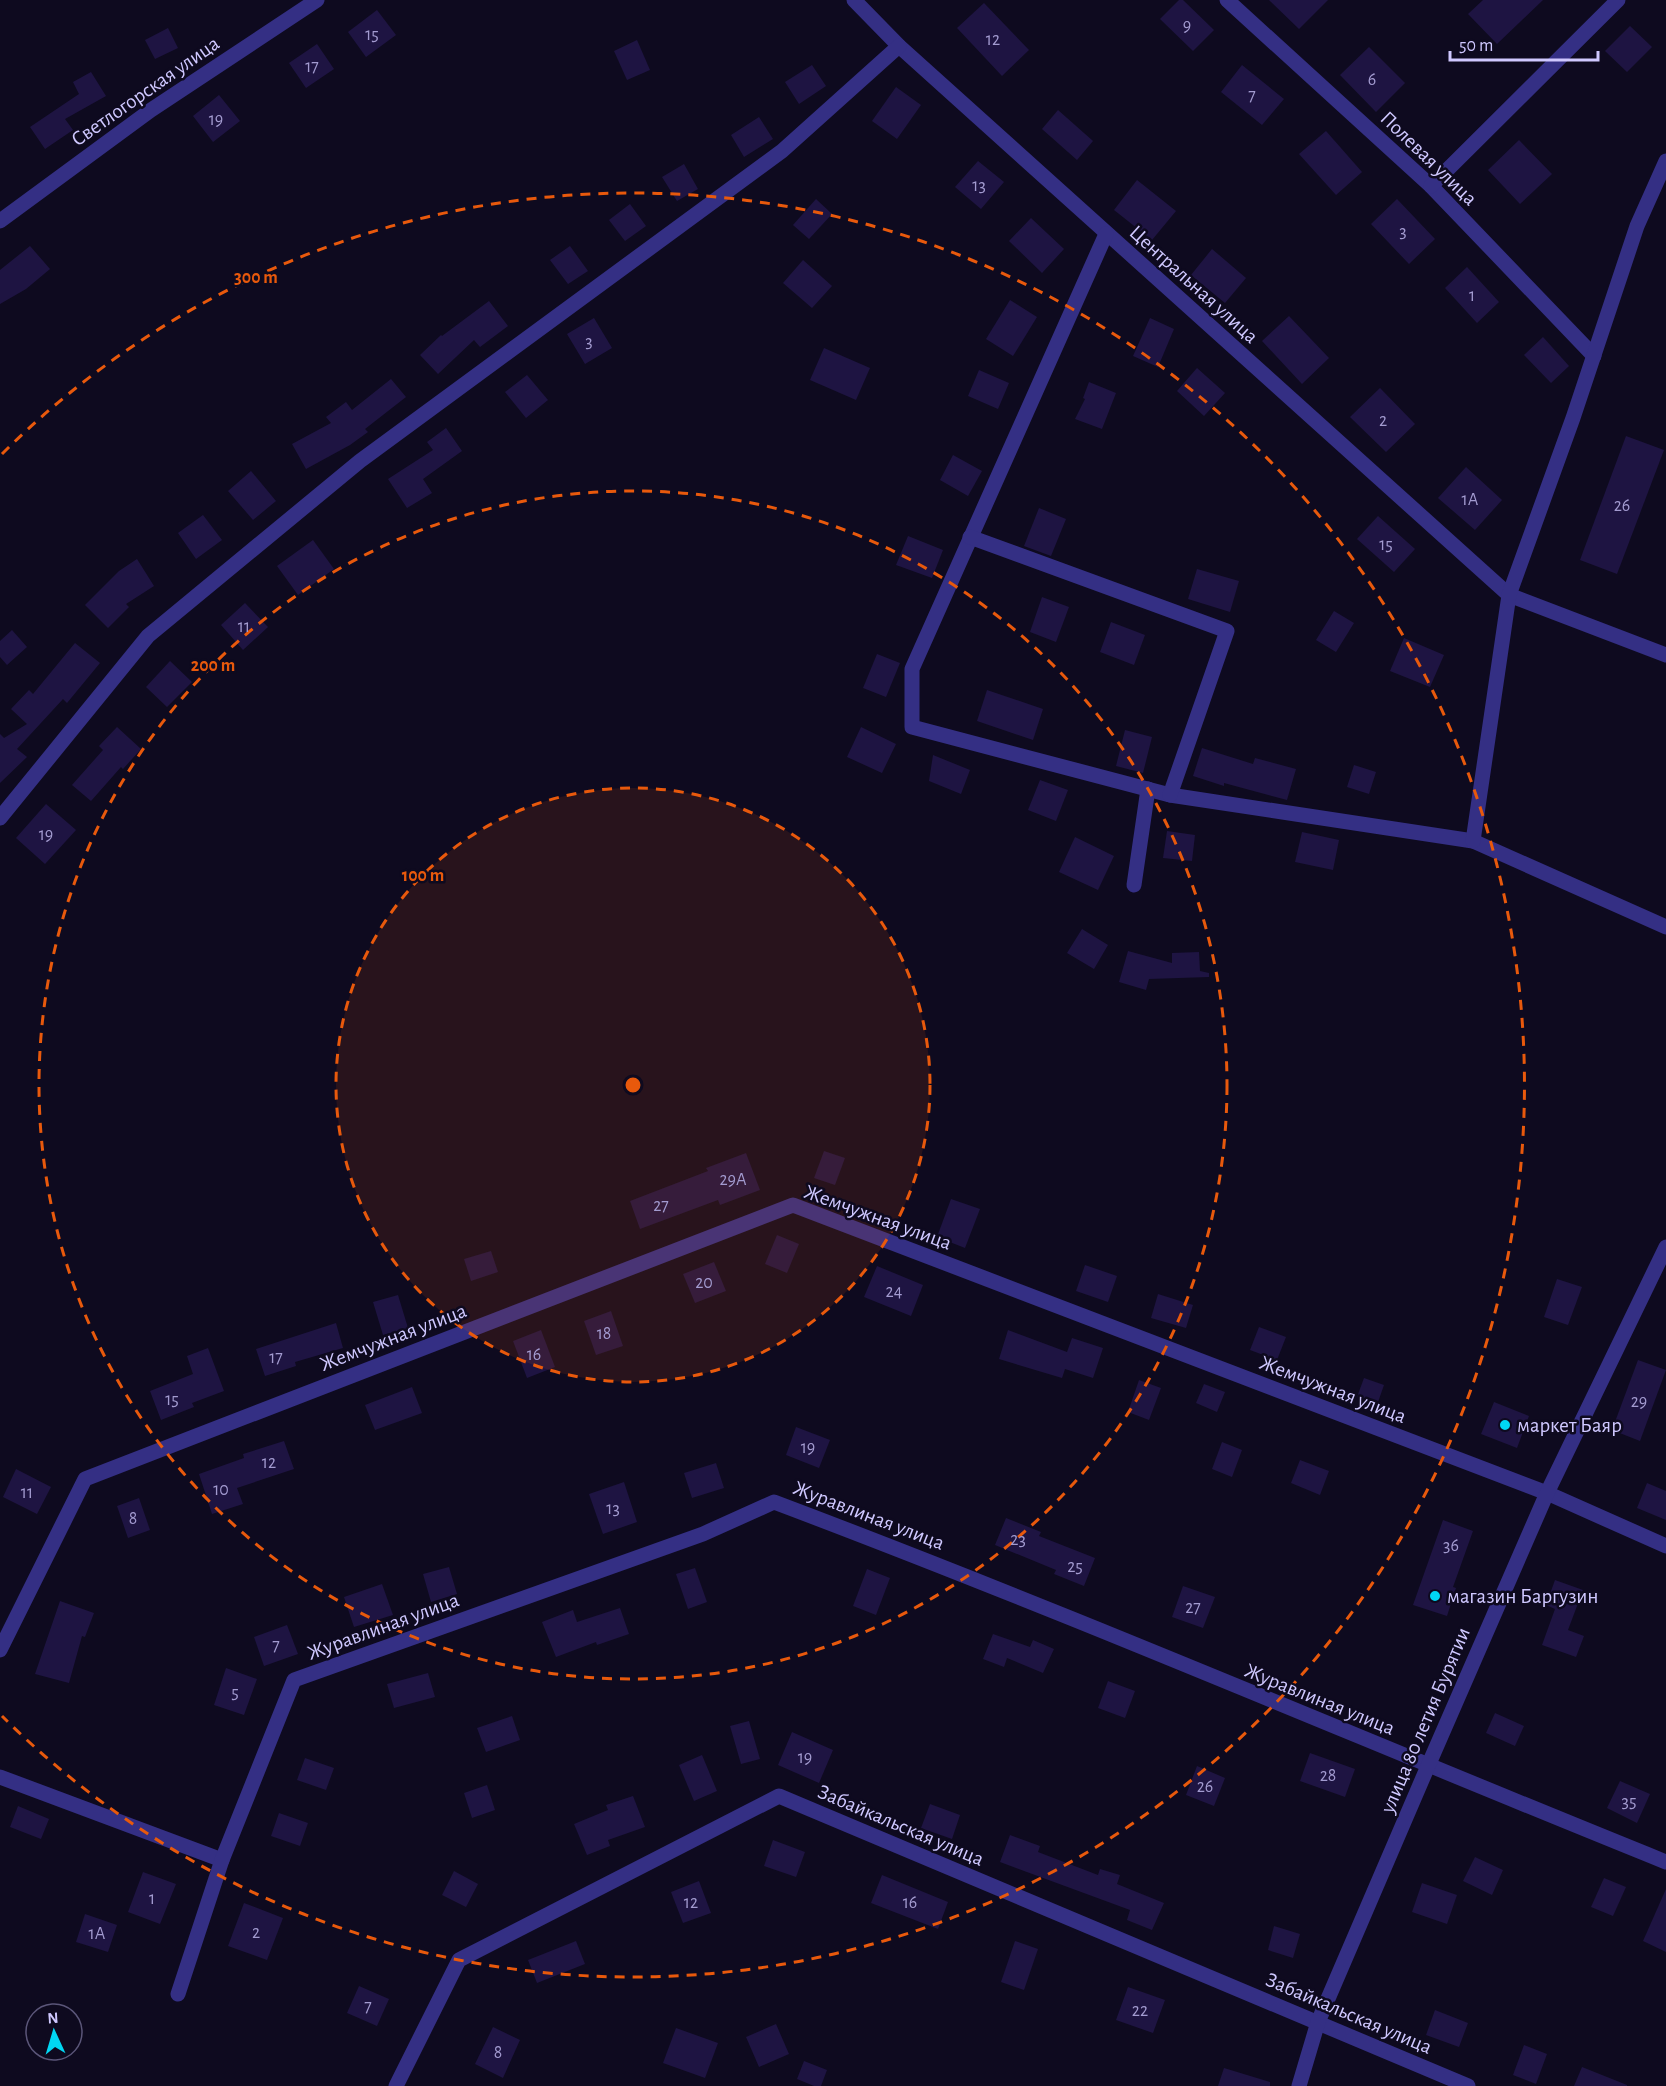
<svg xmlns="http://www.w3.org/2000/svg" width="1666" height="2086" font-family="'Alegreya Sans',sans-serif">
	<style>
		.building { fill: #1e1442 }
		.lines { fill: none; stroke-linecap: round; stroke-linejoin: round }
		.minor { stroke: #342f84; stroke-width: 15 }
		.ring { fill: none; stroke: #e8590c; stroke-width: 3; stroke-dasharray: 10 8 }
		.poi-dot { fill: #00d7f3; stroke: #0e0a1f; stroke-width: 2 }
		.labels { text-anchor: middle; stroke-width: 5; stroke-linejoin: round; paint-order: stroke }
		.number-label { font-size: 18px; fill: #a39bd0 }
		.street-label { font-size: 21px; fill: #cfc8ff; stroke: #0e0a1f }
		.poi-label { font-size: 21px; fill: #cfc8ff; stroke: #0e0a1f; text-anchor: start }
		.centre { fill: #e8590c; stroke: #0e0a1f; stroke-width: 3 }
		.ring-label { font-size: 18px; text-anchor: middle; font-weight: bold; fill: #e8590c; stroke: #0e0a1f; stroke-width: 5; stroke-linejoin: round; paint-order: stroke }
	</style>
	<rect width="100%" height="100%" fill="#0e0a1f"/>
	<g class="building">
		<path d="M1179,0h4l31,30 -21,21 -33,-32z"/>
		<path d="M1269,0h59l-29,29z"/>
		<path d="M1483,0h60l-46,44 -29,-30z"/>
		<path d="M984,3l45,47 -27,26 -45,-48z"/>
		<path d="M377,10l19,25 -30,22 -18,-25z"/>
		<path d="M1630,26l22,21 -25,25 -22,-21z"/>
		<path d="M168,28l10,20 -23,11 -10,-19z"/>
		<path d="M637,40l13,30 -23,10 -13,-29z"/>
		<path d="M317,44l17,25 -28,19 -17,-25z"/>
		<path d="M1369,47l36,36 -29,29 -36,-37z"/>
		<path d="M812,65l14,21 -27,18 -14,-22z"/>
		<path d="M1242,65l42,34 -22,26 -41,-33z"/>
		<path d="M91,72l15,24 -41,23 8,11 -28,19 -15,-22 49,-33 -6,-12z"/>
		<path d="M896,87l25,18 -24,34 -25,-18z"/>
		<path d="M219,95l21,26 -27,21 -20,-26z"/>
		<path d="M1058,110l35,31 -16,19 -35,-31z"/>
		<path d="M759,117l14,22 -29,18 -13,-22z"/>
		<path d="M1326,131l36,41 -26,23 -37,-41z"/>
		<path d="M1519,140l33,34 -32,30 -32,-34z"/>
		<path d="M978,161l26,21 -23,27 -26,-22z"/>
		<path d="M684,164l14,25 -21,12 -15,-24z"/>
		<path d="M1137,180l39,31 -24,29 -38,-30z"/>
		<path d="M816,199l16,15 -23,25 -16,-14z"/>
		<path d="M1397,199l38,40 -26,25 -38,-40z"/>
		<path d="M630,204l16,22 -21,15 -16,-21z"/>
		<path d="M1031,218l33,31 -22,24 -33,-32z"/>
		<path d="M30,246l20,23 -24,20 -26,15v-34z"/>
		<path d="M570,246l18,25 -20,13 -18,-24z"/>
		<path d="M1212,249l34,29 -21,25 -34,-28z"/>
		<path d="M803,260l29,26 -20,22 -29,-25z"/>
		<path d="M1467,267l32,35 -22,21 -32,-35z"/>
		<path d="M1010,300l27,17 -24,39 -27,-17z"/>
		<path d="M489,301l19,25 -28,21 -6,-7 -36,34 -18,-19 21,-20 1,1z"/>
		<path d="M1289,316l40,42 -27,26 -40,-43z"/>
		<path d="M594,318l18,30 -27,16 -18,-30z"/>
		<path d="M1150,318l24,11 -16,38 -25,-11z"/>
		<path d="M1543,337l26,29 -18,17 -27,-28z"/>
		<path d="M824,348l46,20 -14,32 -46,-20z"/>
		<path d="M1197,368l28,25 -21,23 -27,-25z"/>
		<path d="M979,370l30,13 -11,26 -30,-13z"/>
		<path d="M527,375l21,25 -22,18 -21,-26z"/>
		<path d="M391,379l15,18 -41,32 3,3 -18,13 -44,24 -14,-25 39,-21 -5,-6 20,-15 6,8z"/>
		<path d="M1089,382l27,11 -14,36 -27,-10 10,-20 -2,-1z"/>
		<path d="M1380,388l35,36 -29,28 -36,-35z"/>
		<path d="M446,428l16,23 -39,28 9,14 -25,15 -19,-29 45,-29 -6,-8z"/>
		<path d="M1626,436l38,14 -47,124 -37,-14z"/>
		<path d="M953,455l29,16 -14,25 -28,-16z"/>
		<path d="M1466,467l36,33 -27,30 -37,-32z"/>
		<path d="M251,471l25,30 -23,19 -25,-29z"/>
		<path d="M1039,508l27,11 -15,37 -27,-10z"/>
		<path d="M203,515l19,25 -26,19 -18,-26z"/>
		<path d="M1378,516l37,33 -21,23 -37,-33z"/>
		<path d="M908,536l35,14 -11,28 -36,-13z"/>
		<path d="M313,540l21,29 -36,26 -21,-29z"/>
		<path d="M137,559l17,27 -28,18 3,3 -21,21 -23,-23 34,-34z"/>
		<path d="M1197,569l42,12 -9,31 -42,-13z"/>
		<path d="M1042,597l27,10 -13,35 -26,-10z"/>
		<path d="M245,603l23,24 -25,23 -22,-25z"/>
		<path d="M1334,611l20,12 -18,29 -20,-12z"/>
		<path d="M1111,622l34,13 -11,30 -34,-13z"/>
		<path d="M12,630l15,17 -20,18 -7,-8v-16z"/>
		<path d="M1404,638l40,17 -14,32 -40,-16z"/>
		<path d="M75,643l25,20 -33,40 -4,-4 -46,50 10,8 -27,26v-49l4,4 23,-14 -16,-15 18,-19 4,4z"/>
		<path d="M877,654l23,9 -14,34 -23,-9z"/>
		<path d="M170,661l22,21 -25,25 -21,-20z"/>
		<path d="M987,690l56,19 -10,31 -56,-19z"/>
		<path d="M117,727l24,22 -18,20 -2,-2 -30,34 -19,-16 31,-35 -4,-4z"/>
		<path d="M861,727l35,17 -14,29 -35,-16z"/>
		<path d="M1125,730l27,7 -9,36 -27,-7z"/>
		<path d="M1202,748l51,16 2,-6 41,11 -9,31 -63,-17v3l-31,-10z"/>
		<path d="M933,755l37,15 -9,24 -32,-13z"/>
		<path d="M1354,765l22,7 -7,22 -22,-7z"/>
		<path d="M1040,780l28,10 -12,31 -28,-11z"/>
		<path d="M46,804l30,26 -31,34 -29,-26z"/>
		<path d="M1167,831l28,4 -3,26 -29,-3z"/>
		<path d="M1302,832l37,8 -6,30 -38,-8z"/>
		<path d="M1075,837l39,19 -16,34 -39,-18z"/>
		<path d="M1082,929l26,16 -14,24 -27,-16z"/>
		<path d="M1128,951l44,12v-10l27,-1 1,19 9,2v4l-60,2 -3,11 -27,-8z"/>
		<path d="M824,1151l21,7 -10,27 -21,-7z"/>
		<path d="M746,1153l14,37 -40,15 -2,-5 -78,29 -10,-28 78,-30 -2,-3z"/>
		<path d="M951,1199l29,10 -15,39 -28,-11z"/>
		<path d="M777,1235l22,9 -12,29 -22,-9z"/>
		<path d="M491,1251l7,21 -27,9 -7,-22z"/>
		<path d="M714,1262l12,29 -31,12 -12,-29z"/>
		<path d="M1085,1265l32,11 -9,26 -32,-11z"/>
		<path d="M877,1266l46,19 -12,31 -47,-19z"/>
		<path d="M1557,1279l25,8 -14,38 -24,-8z"/>
		<path d="M1158,1294l35,11 -7,23 -35,-10z"/>
		<path d="M398,1295l10,33 -25,7 -10,-33z"/>
		<path d="M611,1311l12,35 -27,9 -12,-34z"/>
		<path d="M336,1323l7,25 -48,14 1,4 -31,10 -9,-27z"/>
		<path d="M1259,1327l27,10 -9,23 -27,-10z"/>
		<path d="M541,1330l14,37 -28,11 -14,-37z"/>
		<path d="M1008,1330l59,22 5,-14 31,10 -10,30 -28,-9 -3,9 -63,-19z"/>
		<path d="M208,1348l16,43 -32,12 2,4 -33,13 -11,-29 43,-17 -6,-18z"/>
		<path d="M1638,1360l28,10 -26,71 -28,-11z"/>
		<path d="M1364,1378l20,7 -7,20 -20,-8z"/>
		<path d="M1139,1380l22,8 -12,32 -21,-8z"/>
		<path d="M1204,1384l21,8 -8,20 -21,-9z"/>
		<path d="M412,1387l10,26 -47,17 -10,-25z"/>
		<path d="M1494,1402l35,14 -12,32 -36,-14z"/>
		<path d="M796,1427l34,13 -11,28 -33,-13z"/>
		<path d="M284,1441l10,28 -57,19 6,16 -31,10 -13,-40 45,-16 -1,-4z"/>
		<path d="M1222,1442l20,8 -10,27 -20,-8z"/>
		<path d="M1300,1460l29,11 -9,24 -29,-12z"/>
		<path d="M716,1463l8,25 -32,10 -8,-25z"/>
		<path d="M16,1469l35,18 -14,27 -34,-17z"/>
		<path d="M624,1482l13,40 -34,12 -14,-40z"/>
		<path d="M1647,1483l19,8v29l-29,-12z"/>
		<path d="M139,1498l11,32 -22,8 -11,-32z"/>
		<path d="M1006,1518l35,14 -2,4 56,22 -11,28 -30,-12 2,-4 -61,-25z"/>
		<path d="M1443,1520l30,11 -20,56 3,1 -9,28 -34,-11z"/>
		<path d="M449,1567l8,27 -26,8 -8,-28z"/>
		<path d="M695,1568l12,34 -19,7 -12,-35z"/>
		<path d="M867,1569l23,9 -14,37 -23,-9z"/>
		<path d="M1555,1580l28,10 -15,40 16,6 -8,21 -34,-12 13,-36 -9,-4z"/>
		<path d="M382,1584l11,31 -39,12 -10,-30z"/>
		<path d="M1183,1586l32,11 -12,31 -31,-11z"/>
		<path d="M60,1601l34,12 -9,24 -3,-1 -13,47 -34,-9z"/>
		<path d="M620,1608l9,26 -32,11 -1,-3 -40,15 -14,-35 31,-12 4,12z"/>
		<path d="M287,1625l11,29 -34,12 -10,-29z"/>
		<path d="M993,1634l37,13 3,-7 21,9 -11,24 -36,-15 -3,9 -21,-8z"/>
		<path d="M226,1668l31,11 -13,36 -30,-10z"/>
		<path d="M428,1673l7,24 -41,11 -7,-24z"/>
		<path d="M1108,1681l27,10 -10,27 -27,-10z"/>
		<path d="M1495,1713l29,13 -9,20 -29,-13z"/>
		<path d="M512,1716l8,24 -34,12 -9,-24z"/>
		<path d="M749,1721l11,38 -19,5 -11,-38z"/>
		<path d="M792,1732l41,18 -14,33 -41,-18z"/>
		<path d="M1310,1753l45,16 -10,28 -45,-16z"/>
		<path d="M702,1755l15,36 -23,10 -15,-36z"/>
		<path d="M305,1758l29,10 -8,22 -29,-10z"/>
		<path d="M1197,1766l28,12 -11,28 -28,-11z"/>
		<path d="M1620,1781l30,13 -13,29 -30,-15z"/>
		<path d="M487,1785l8,25 -23,8 -8,-25z"/>
		<path d="M633,1796l12,31 -37,13 2,6 -23,9 -13,-31 34,-14 -2,-5z"/>
		<path d="M930,1804l30,11 -8,24 -31,-11z"/>
		<path d="M18,1806l31,13 -8,20 -31,-12z"/>
		<path d="M279,1813l29,10 -8,23 -29,-10z"/>
		<path d="M1010,1835l30,11 -2,6 60,23 2,-6 20,6 -3,9 47,19 -12,27 -25,-10 3,-10 -130,-48z"/>
		<path d="M773,1840l32,12 -9,25 -32,-11z"/>
		<path d="M1475,1857l28,13 -11,25 -29,-14z"/>
		<path d="M454,1871l24,13 -12,23 -24,-12z"/>
		<path d="M143,1872l33,12 -16,40 -32,-12z"/>
		<path d="M882,1875l66,27 -10,27 -67,-26z"/>
		<path d="M1604,1878l22,9 -13,29 -22,-9z"/>
		<path d="M699,1881l12,32 -28,10 -12,-31z"/>
		<path d="M1422,1883l35,12 -10,29 -35,-12z"/>
		<path d="M1666,1889v63l-23,-11z"/>
		<path d="M244,1903l39,15 -16,42 -39,-14z"/>
		<path d="M85,1914l32,11 -9,27 -32,-10z"/>
		<path d="M1274,1926l26,8 -7,24 -25,-8z"/>
		<path d="M576,1941l9,23 -48,19 -9,-23z"/>
		<path d="M1015,1941l23,8 -14,41 -23,-8z"/>
		<path d="M359,1986l30,13 -12,27 -30,-13z"/>
		<path d="M1128,1987l37,13 -12,33 -37,-13z"/>
		<path d="M1435,2010l33,13 -9,24 -33,-12z"/>
		<path d="M776,2024l13,30 -30,13 -13,-30z"/>
		<path d="M493,2027l27,13 -17,38 -28,-14z"/>
		<path d="M676,2028l42,15 -13,35 -42,-15z"/>
		<path d="M1524,2045l23,9 -11,30 -23,-9z"/>
		<path d="M804,2061l23,9 -6,16h-7l-17,-7z"/>
		<path d="M1582,2067l45,18v1h-53z"/>
		<path d="M1224,2068l46,14v4h-52z"/>
	</g>
	<g class="lines">
		<g class="minor">
			<path d="M854,0l45,46 610,549 157,60"/>
			<path d="M1227,0l204,186 163,170"/>
			<path d="M1431,186l187,-186"/>
			<path d="M0,221l151,-111 166,-110"/>
			<path d="M1106,234l-194,435v58l258,68 303,46 193,86"/>
			<path d="M970,537l257,94 -57,164"/>
			<path d="M0,818l148,-182 212,-175 422,-310 117,-105"/>
			<path d="M1473,841l36,-246 64,-177 64,-192 29,-65"/>
			<path d="M1134,885l14,-96"/>
			<path d="M0,1650l85,-171 708,-274 754,288 119,53"/>
			<path d="M0,1777l222,83"/>
			<path d="M178,1994l44,-134 72,-180 409,-146 71,-32c300,113 594,240 892,360"/>
			<path d="M396,2086l63,-126 320,-164 689,290"/>
			<path d="M1299,2086l19,-64 110,-256 119,-273 119,-246"/>
		</g>
	</g>
	<circle cx="633" cy="1085" r="297" fill="#e8590c" fill-opacity=".12"/>
	<g class="ring">
		<circle cx="633" cy="1085" r="297"/>
		<circle cx="633" cy="1085" r="594"/>
		<path d="M2 454A892 892 0 1 1 2 1716"/>
	</g>
	<g class="poi-dot">
		<circle cx="1505" cy="1425" r="6"/>
		<circle cx="1435" cy="1596" r="6"/>
	</g>
	<g class="labels">
		<g class="number-label">
			<text x="1187" y="31">9</text>
			<text x="372" y="40">15</text>
			<text x="993" y="45">12</text>
			<text x="312" y="72">17</text>
			<text x="1372" y="85">6</text>
			<text x="1252" y="101">7</text>
			<text x="216" y="125">19</text>
			<text x="979" y="191">13</text>
			<text x="1403" y="237">3</text>
			<text x="1472" y="301">1</text>
			<text x="589" y="347">3</text>
			<text x="1383" y="426">2</text>
			<text x="1470" y="505">1А</text>
			<text x="1622" y="511">26</text>
			<text x="1386" y="550">15</text>
			<text x="244" y="632">11</text>
			<text x="46" y="840">19</text>
			<text x="733" y="1185">29А</text>
			<text x="661" y="1211">27</text>
			<text x="704" y="1288">20</text>
			<text x="894" y="1297">24</text>
			<text x="604" y="1339">18</text>
			<text x="534" y="1360">16</text>
			<text x="276" y="1363">17</text>
			<text x="172" y="1405">15</text>
			<text x="1639" y="1407">29</text>
			<text x="808" y="1453">19</text>
			<text x="269" y="1468">12</text>
			<text x="221" y="1495">10</text>
			<text x="27" y="1498">11</text>
			<text x="613" y="1514">13</text>
			<text x="133" y="1524">8</text>
			<text x="1018" y="1545">23</text>
			<text x="1451" y="1551">36</text>
			<text x="1075" y="1572">25</text>
			<text x="1193" y="1613">27</text>
			<text x="276" y="1651">7</text>
			<text x="235" y="1698">5</text>
			<text x="805" y="1763">19</text>
			<text x="1328" y="1781">28</text>
			<text x="1205" y="1792">26</text>
			<text x="1629" y="1807">35</text>
			<text x="152" y="1904">1</text>
			<text x="691" y="1908">12</text>
			<text x="910" y="1908">16</text>
			<text x="256" y="1938">2</text>
			<text x="97" y="1939">1А</text>
			<text x="368" y="2012">7</text>
			<text x="1140" y="2016">22</text>
			<text x="498" y="2058">8</text>
		</g>
		<g class="street-label">
			<text transform="translate(145 91) rotate(-35)" y="7">Светлогорская улица</text>
			<text transform="translate(1429 158) rotate(44)" y="7">Полевая улица</text>
			<text transform="translate(1194 284) rotate(42)" y="7">Центральная улица</text>
			<text transform="translate(878 1217) rotate(20)" y="7">Жемчужная улица</text>
			<text transform="translate(393 1337) rotate(-21)" y="7">Жемчужная улица</text>
			<text transform="translate(1333 1389) rotate(21)" y="7">Жемчужная улица</text>
			<text transform="translate(869 1515) rotate(21)" y="7">Журавлиная улица</text>
			<text transform="translate(383 1626) rotate(-20)" y="7">Журавлиная улица</text>
			<text transform="translate(1320 1699) rotate(22)" y="7">Журавлиная улица</text>
			<text transform="translate(1425 1720) rotate(-67)" y="7">улица 80 летия Бурятии</text>
			<text transform="translate(901 1825) rotate(23)" y="7">Забайкальская улица</text>
			<text transform="translate(1349 2013) rotate(23)" y="7">Забайкальская улица</text>
		</g>
		<g class="poi-label">
			<text x="1517" y="1432">маркет Баяр</text>
			<text x="1447" y="1603">магазин Баргузин</text>
		</g>
	</g>
	<circle cx="633" cy="1085" r="9" class="centre"/>
	<g class="ring-label">
		<text x="256" y="283">300 m</text>
		<text x="213" y="671">200 m</text>
		<text x="423" y="881">100 m</text>
	</g>
	<g transform="translate(54 2032) rotate(356)"><circle r="28" fill="#0e0a1f" stroke="#5b5679" stroke-width="1.5"/>
	<path d="M0-4.5L10 22L0 15L-10 22Z" fill="#00d7f3"/>
	<text y="-9" font-size="16" font-weight="bold" text-anchor="middle" fill="#cfc8ff">N</text>
	</g>
	<path d="M1450 51v9h148v-9" fill="none" stroke="#cfc8ff" stroke-width="3"/>
	<text x="1459" y="51" font-size="18" fill="#cfc8ff" stroke="#0e0a1f" stroke-width="4.5" paint-order="stroke">50 m</text>
</svg>
